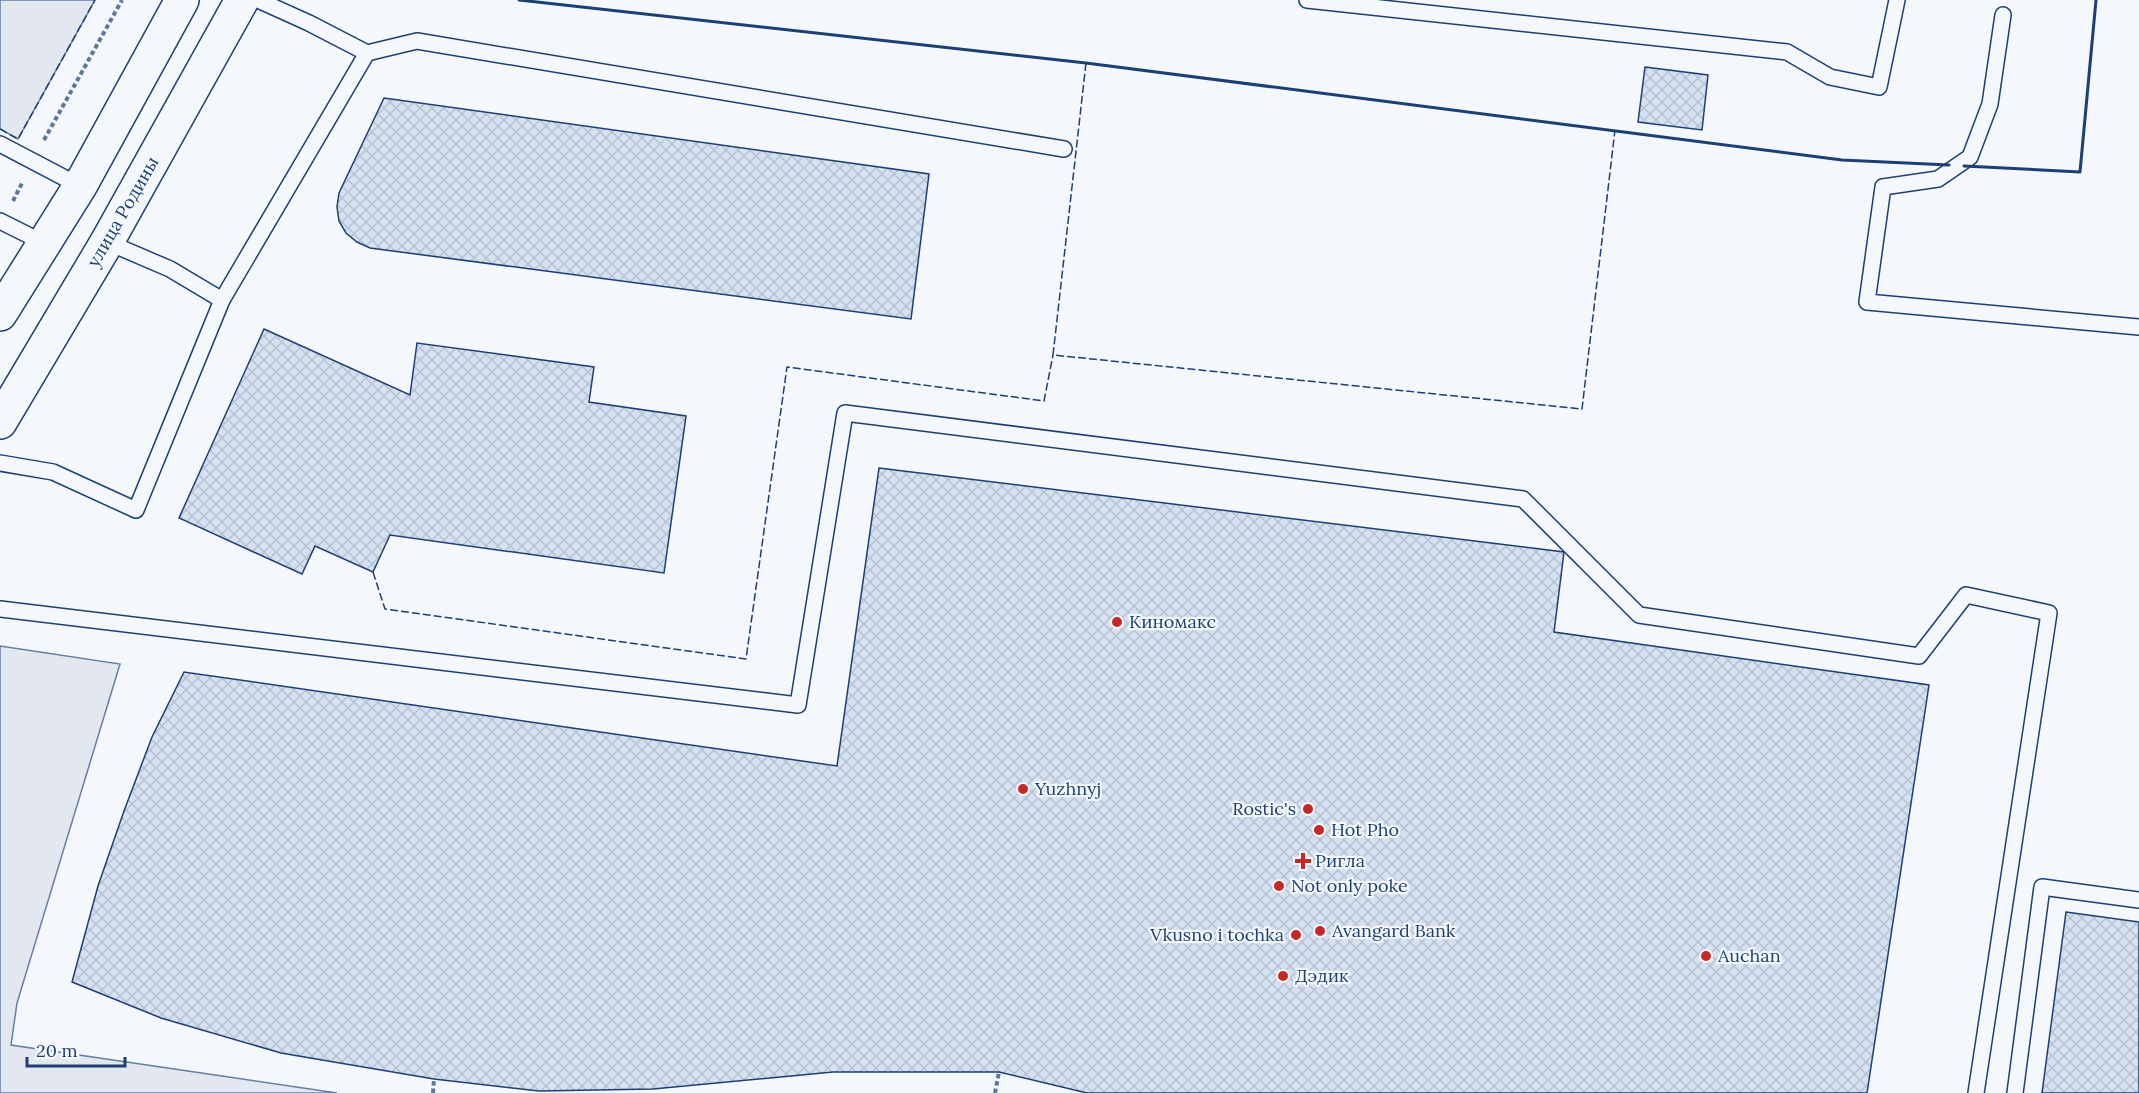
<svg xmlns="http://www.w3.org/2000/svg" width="2139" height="1093" font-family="Lora,serif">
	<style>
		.parking { fill: #e3e8f0; stroke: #687fa3; stroke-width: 1.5 }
		.building { fill: url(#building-cross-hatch); stroke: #1d3f73; stroke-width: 1.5 }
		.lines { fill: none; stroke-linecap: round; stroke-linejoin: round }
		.service-casing { stroke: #1d3f73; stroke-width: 18 }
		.tertiary-casing { stroke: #1d3f73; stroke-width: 36 }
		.path { stroke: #5e769c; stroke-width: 4; stroke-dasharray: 4.5 3; stroke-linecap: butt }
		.service { stroke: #f4f7fb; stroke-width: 15 }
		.tertiary { stroke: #f4f7fb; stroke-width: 33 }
		.fence { stroke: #1d3f73; stroke-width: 1.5; stroke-dasharray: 8 3; stroke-linecap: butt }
		.wall { stroke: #1d3f73; stroke-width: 3 }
		.poi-dot { fill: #c62828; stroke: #f4f7fb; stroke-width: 2 }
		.labels { text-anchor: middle; stroke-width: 4.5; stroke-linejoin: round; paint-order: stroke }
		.street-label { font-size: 18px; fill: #1d3f73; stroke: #f4f7fb }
		.poi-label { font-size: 18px; fill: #1d3f73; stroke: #f4f7fb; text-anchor: start }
	</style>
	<defs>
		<pattern id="building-cross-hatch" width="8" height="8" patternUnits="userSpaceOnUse" patternTransform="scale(1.5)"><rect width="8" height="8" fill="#d5e0f0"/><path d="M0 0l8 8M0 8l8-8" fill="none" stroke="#b6c1d1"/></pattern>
	</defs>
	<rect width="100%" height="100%" fill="#f4f7fb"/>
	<g class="parking">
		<path d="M0,0h95l-77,139 -18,-10z"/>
		<path d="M0,646l120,18 -103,339 -6,42 326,48h-337z"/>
	</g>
	<g class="building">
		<path d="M1645,67l63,8 -6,55 -64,-8z"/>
		<path d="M384,98l545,76 -18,145 -541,-71 -13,-6 -11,-9 -7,-12 -2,-14 2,-14z"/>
		<path d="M264,329l146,66 7,-52 177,24 -5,35 97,14 -22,157 -274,-38 -17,37 -58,-26 -13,28 -123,-56z"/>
		<path d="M879,468l685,84 -10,80 375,53 -62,408h-780l-88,-21h-166l-180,17 -114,2 -105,-12 -153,-26 -120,-35 -89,-36 26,-96 26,-75 28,-74 32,-65 653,94z"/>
		<path d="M2066,912l73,10v171h-97z"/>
	</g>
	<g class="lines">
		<defs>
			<g id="service">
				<path d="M258,0l51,23 58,30 50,-12 647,108"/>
				<path d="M1307,0l480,52 43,25 49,10 18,-87"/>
				<path d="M2003,15l-13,89 -20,53 -32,22 -55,8 -16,115 272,25"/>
				<path d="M0,144l80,42"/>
				<path d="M0,221l44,22"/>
				<path d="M107,242l63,27 52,31"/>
				<path d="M0,463l53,9 83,38 86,-210 145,-247"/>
				<path d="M0,609l798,96 47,-292 678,86 116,116 280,41 47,-61 83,18 -73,480"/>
				<path d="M2015,1093l27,-206 97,13"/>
			</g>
			<g id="tertiary">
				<path d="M0,314l80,-128 102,-186"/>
				<path d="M0,422l107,-180 135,-242"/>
			</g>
		</defs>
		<use href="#service" class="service-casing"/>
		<use href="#tertiary" class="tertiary-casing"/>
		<g class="path">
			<path d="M44,140l78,-140"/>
			<path d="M13,201l10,-20"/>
			<path d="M433,1093l1,-14"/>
			<path d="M995,1093l4,-21"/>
		</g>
		<use href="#service" class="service"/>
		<use href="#tertiary" class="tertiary"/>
		<g class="fence">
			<path d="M1086,63l-33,292 529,54 33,-279"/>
			<path d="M0,129l18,10 77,-139"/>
			<path d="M373,572l12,37 361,50 41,-292 257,34 9,-46"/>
		</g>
		<g class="wall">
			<path d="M519,0l567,63 756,97 107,5"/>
			<path d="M1964,166l116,6 16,-172"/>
		</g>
	</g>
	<g class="poi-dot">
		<circle cx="1117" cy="622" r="6"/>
		<circle cx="1023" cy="789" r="6"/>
		<circle cx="1308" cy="809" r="6"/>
		<circle cx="1319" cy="830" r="6"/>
		<path d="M1300 852h6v6h6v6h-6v6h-6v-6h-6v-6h6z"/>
		<circle cx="1279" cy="886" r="6"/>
		<circle cx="1320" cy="931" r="6"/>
		<circle cx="1296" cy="935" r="6"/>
		<circle cx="1706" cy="956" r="6"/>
		<circle cx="1283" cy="976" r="6"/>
	</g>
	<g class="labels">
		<g class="street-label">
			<text transform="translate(123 212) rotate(-60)" y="6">улица Родины</text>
		</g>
		<g class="poi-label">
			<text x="1129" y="628">Киномакс</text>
			<text x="1035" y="795">Yuzhnyj</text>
			<text x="1296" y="815" text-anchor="end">Rostic's</text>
			<text x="1331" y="836">Hot Pho</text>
			<text x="1315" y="867">Ригла</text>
			<text x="1291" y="892">Not only poke</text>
			<text x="1332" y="937">Avangard Bank</text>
			<text x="1284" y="941" text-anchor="end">Vkusno i tochka</text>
			<text x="1718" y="962">Auchan</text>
			<text x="1295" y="982">Дэдик</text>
		</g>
	</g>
	<path d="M27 1057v9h98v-9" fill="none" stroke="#1d3f73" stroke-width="3"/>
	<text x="36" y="1057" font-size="18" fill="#1d3f73" stroke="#f4f7fb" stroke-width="4.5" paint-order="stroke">20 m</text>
</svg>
